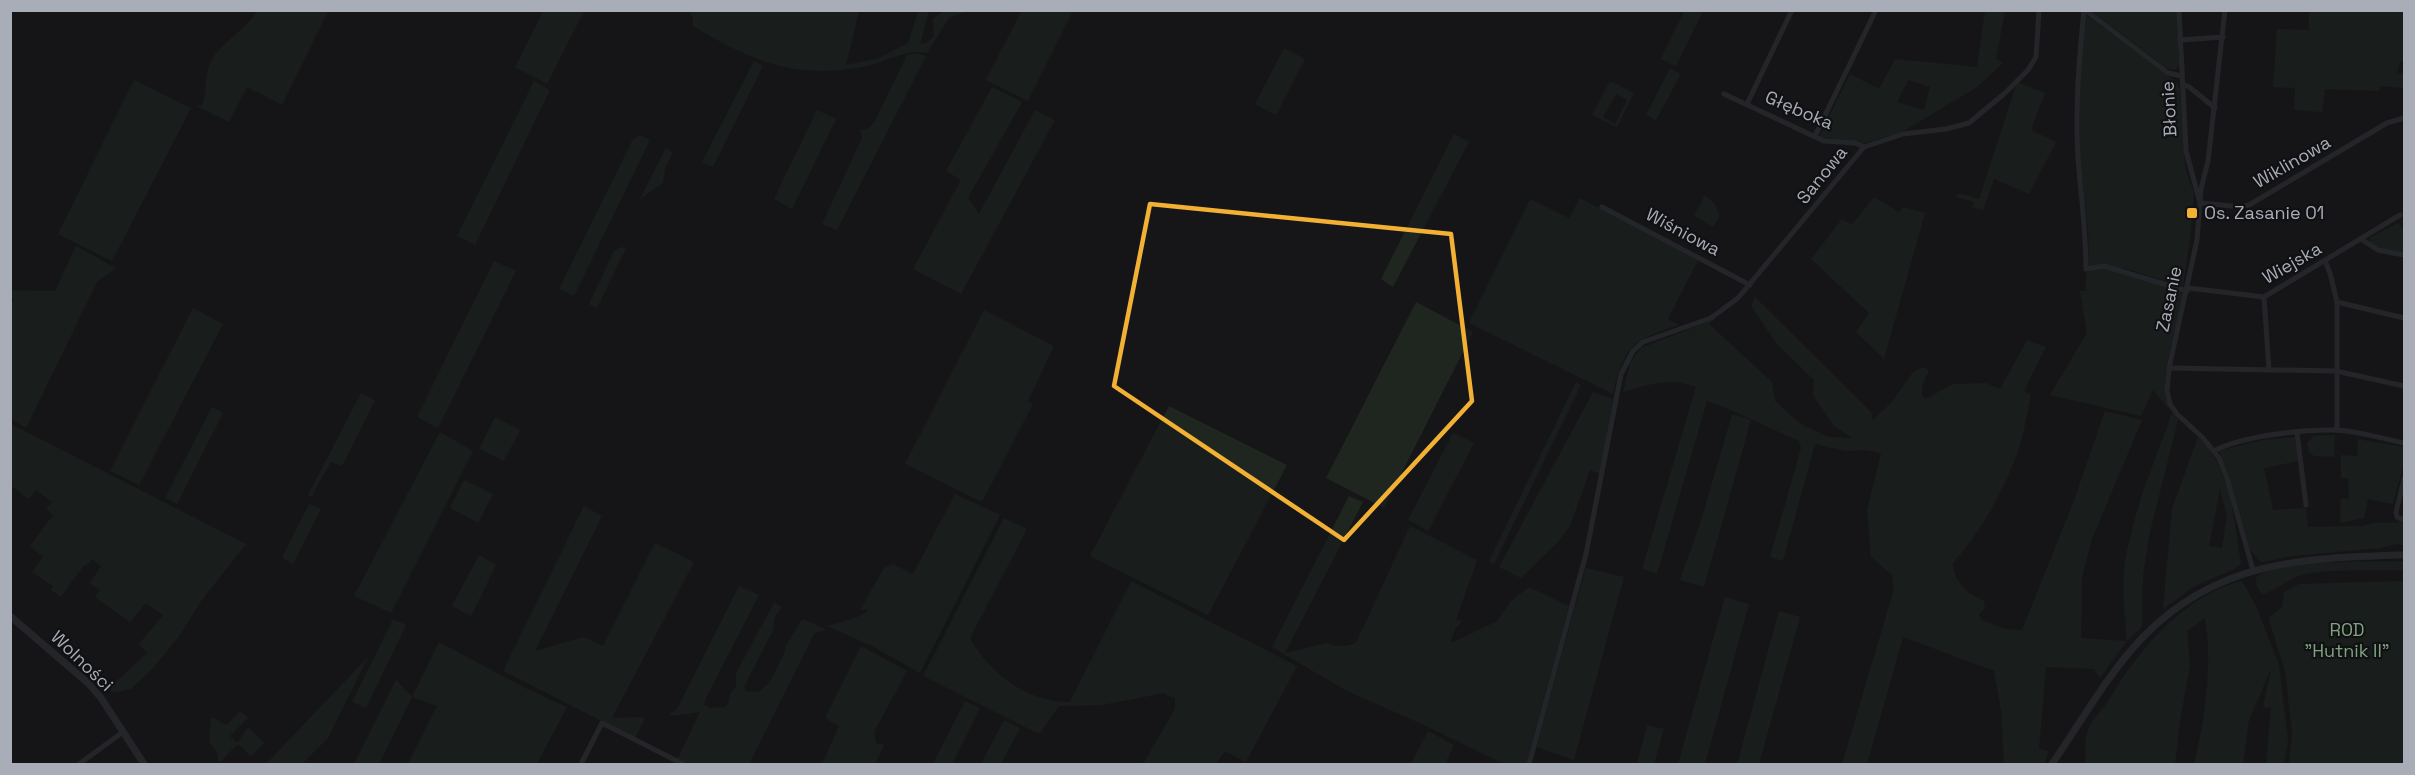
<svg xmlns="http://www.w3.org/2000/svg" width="2415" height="775" font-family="'Space Grotesk',sans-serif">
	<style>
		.green { fill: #1e261f; fill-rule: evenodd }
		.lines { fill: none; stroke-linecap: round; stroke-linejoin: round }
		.minor { stroke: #37383d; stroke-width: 5 }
		.tertiary { stroke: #37383d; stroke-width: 7 }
		.marked { fill: none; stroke: #f2b134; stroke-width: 4.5; stroke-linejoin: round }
		.poi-dot { fill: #f2b134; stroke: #111113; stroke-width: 2 }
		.labels { text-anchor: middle; stroke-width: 4.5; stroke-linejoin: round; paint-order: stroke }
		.street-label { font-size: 18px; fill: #a8adb8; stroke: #111113 }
		.poi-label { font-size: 18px; fill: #a8adb8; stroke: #111113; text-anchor: start }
		.park-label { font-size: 18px; fill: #7fa381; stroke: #111113 }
	</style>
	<rect width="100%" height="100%" fill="#161618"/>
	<g class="green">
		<path d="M1022,10l51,1 -45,90 -42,-21z"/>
		<path d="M257,11h71l-46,94 -35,-18 -18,35 -33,-16 6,-1c6,-15 2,-33 10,-46 11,-18 34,-29 45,-48z"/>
		<path d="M543,11h41l-37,73 -32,-17z"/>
		<path d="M689,11h170l-13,54 33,-7 29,-15 10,-32h11l-9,33 7,-1 7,-7 -1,-18 12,-7h22l-18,7 -22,35c-22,-5 -39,9 -61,13 -69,15 -115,-5 -173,-40v-8z"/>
		<path d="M1684,11h19l-27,55 -15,-7z"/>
		<path d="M1985,11h20l-9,48 7,4 -26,24 -75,45 -40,12 -43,-7 31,-63 29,15 16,-30 82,8zM1908,80l22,7 -6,23 -27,-8z"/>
		<path d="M2091,11h86l2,54 -4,5 -7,-1z"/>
		<path d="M2309,11h95v50h-3l-4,12 7,1v14l-24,-2 -1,5 -54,-2 -3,23 -28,-2 1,-22 -22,-1 4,-58 32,1z"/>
		<path d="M2086,15l89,66 5,7 4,67 2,17 8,20 -4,47 -7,47 -60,-18 -2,4 59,19 3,4c-5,37 -27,78 -14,114l-16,-19 -12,26 -91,-21 37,-62 -7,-42h5l2,-19 14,-4 -12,-1 -1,-37 -8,-73 -2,-78z"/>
		<path d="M1284,48l21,11 -29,56 -21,-11z"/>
		<path d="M915,53l11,3 -89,174 -15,-6 40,-86 -2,-8 9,-2 6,-7 32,-66z"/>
		<path d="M754,61l9,5 -50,101 -11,-5z"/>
		<path d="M1670,68l11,6 -25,46 -10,-5z"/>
		<path d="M134,80l57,28 -79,153 -54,-27z"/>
		<path d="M534,81l16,9 -75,155 -18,-9z"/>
		<path d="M1610,81l24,12 -17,34 -25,-12zM1616,94l11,6 -12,24 -12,-7z"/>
		<path d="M2017,82l28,11 -14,37 25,12 -27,52 -35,-15 -11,31 -11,-3 2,-5 -18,-5 2,-4 21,6z"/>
		<path d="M992,87l30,15 -54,96 11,16 56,-104 20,10 -94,174 -48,-25 48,-89 -15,-9z"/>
		<path d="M817,110l19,9 -44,90 -18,-10z"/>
		<path d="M1454,134l15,8 -76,145 -12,-8z"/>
		<path d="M639,135l11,5 -76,156 -15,-7 73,-148z"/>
		<path d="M666,148l7,4 -8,17 -2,14 -23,16z"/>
		<path d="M1705,195l9,8 6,13 -7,11 -19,-11z"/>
		<path d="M1874,197l25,15 5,-5 21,6 -41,146 -28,-27 13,-19 -58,-54 31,-40 10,6z"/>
		<path d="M1580,198l118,62 -30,59 10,6c-46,16 -54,20 -65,69l-144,-71 61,-124 39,19z"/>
		<path d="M2398,223l6,7v24l-18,-3 -16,-8 -1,-5z"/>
		<path d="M76,246l40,22 -19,14 -71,146 -15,-9 -1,-113 4,-8h-3v-8l44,1z"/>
		<path d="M622,247l4,1 -29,60 -8,-4 25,-53z"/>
		<path d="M494,261l22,10 -78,157 -21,-11z"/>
		<path d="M1755,297l116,115 2,8 18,-17 22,-31 10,-5 6,3 -7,16v9l3,4 29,-15 32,-1 14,6 27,-49 19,7 -22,44 7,4c-4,16 -6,34 -11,50 -13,40 -39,87 -67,118 0,19 15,31 31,38l1,7 -6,6 3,6 23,9 17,1 51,-127 32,-92 37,9 -50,119 -10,38 -1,61 46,3c-2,-26 -6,-53 -2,-79 8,-51 30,-101 47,-149l6,7 -29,116 -6,40 -1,51 -15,14 -27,37 -6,-9 -48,-2 -7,81 10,4 -5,12h-40l-3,-54 -7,-39 -91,-34 -36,127h-25l52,-175 -2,-14 -21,-18 -4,-47 14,-57 -17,-3 -18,1 -31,-7 -32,117 -13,-4 31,-109 -2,-7 -75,-34 -17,-6 -50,173 -15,-5 54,-182c-25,-10 -49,-2 -73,5l7,-29 11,-15 74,-29 -6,5 63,58 3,19 26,23 27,13 24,1 -18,-12 -21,-31 1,-15 -37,-36 -26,-38z"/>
		<path d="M1416,302l57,30 -89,176 -58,-30z"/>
		<path d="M193,308l30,16 -84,161 -29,-14z"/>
		<path d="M984,310l70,36 -26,55 5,3 -51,98 -77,-38z"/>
		<path d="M1576,382l5,3 -87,179 -5,-3z"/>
		<path d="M1593,392l20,7 -13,75 -10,-4 -20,56 -12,16 -37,36 -22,-11z"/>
		<path d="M361,393l14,7 -33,66 -11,-4c-7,12 -14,22 -19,35l-4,-2z"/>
		<path d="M1169,406l118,59 -79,150 -118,-59z"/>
		<path d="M212,407l11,6 -46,91 -12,-6z"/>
		<path d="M1732,414l19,6 -47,167 -24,-7 21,-59z"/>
		<path d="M495,417l25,13 -16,31 -25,-12z"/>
		<path d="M11,424l235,120 -45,57 -21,34 -27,33 -22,21 -17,4 -6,-4 39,-36 -8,-9 24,-29 -17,-12 -16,19 -35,-25 5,-7 -10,-7 11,-17 -9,-7 -6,7 -2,-1 -23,32 -10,-7 2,-4 -21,-14 11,-15 -13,-11 23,-31 -7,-6 6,-7 -16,-12 -8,9 -15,-12 -2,1z"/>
		<path d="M440,432l33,19 -82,162 -37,-17z"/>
		<path d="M1453,433l21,10 -46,88 -20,-11z"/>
		<path d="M2335,435l-1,22 -20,-1 -5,-4 -2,-9 7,-7z"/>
		<path d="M2198,437c34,32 36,84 43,127l-7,5 -41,18 -30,22 9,-100zM2220,489l7,27 -5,32 -13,-2z"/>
		<path d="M2295,437l4,24 -35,7 9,42 33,-2 2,19 55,-1 11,-3 30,-1v23l-8,-1 -15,4 -90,8 -28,6 -5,-2 -8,-11 -22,-76 -9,-22 44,-11z"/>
		<path d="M2358,439l46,8v16l-11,41 -25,-5 -4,19 -24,5 1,-24 8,-1 -1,-20h-7v-23l16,1z"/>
		<path d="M464,480l29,14 -15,29 -28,-15z"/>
		<path d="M955,494l45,21 -80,158 -48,-27 -45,-20 28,-8 12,-6v-3l-7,1 24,-42 9,-4 20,10z"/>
		<path d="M1349,496l14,6 -78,151 42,-10c8,5 21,3 29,0l54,-117 67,34 -21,60 6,1 -7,8 -4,13h3l43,-21 14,-20 18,-14 40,19 -43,158h-22l-80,-39 -79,-35 -73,-43z"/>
		<path d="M309,504l12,5 -28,55 -11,-6z"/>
		<path d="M584,506l18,10 -67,135 48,-14 20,9 52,-103 39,19 -82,156 31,-1 1,3 -9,18 -132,-67z"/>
		<path d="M1004,518l23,11 -57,109c20,36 57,64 100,64l61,-121 166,85 -51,96 -21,-11 -9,13h-73l32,-55v-11l-7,-2 -3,-3 -63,12 -43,1 -20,28 -116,-58z"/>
		<path d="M479,555l17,10 -25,51 -19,-10z"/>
		<path d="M2404,561v9c-30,1 -75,-2 -103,5 -13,4 -24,15 -38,19 -6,-4 -7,-9 -7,-17 23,-18 116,-15 148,-16z"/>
		<path d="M1586,568l38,9 -50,183 -38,-13z"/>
		<path d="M2242,581l14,25 23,59 9,76 -4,23h-18l5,-56 -8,-1 8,-38 -22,51 -6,44h-49c11,-45 19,-100 11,-146l-18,13 3,34 -10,56 -5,43h-90c1,-10 -1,-27 4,-36 5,-11 15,-20 21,-30 28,-48 75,-103 132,-117z"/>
		<path d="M2404,581v183h-115l3,-32 -7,-61 -16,-51v-3l13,-10 2,-15 15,-8z"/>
		<path d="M739,586l20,9 -51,99 -4,10 6,4 15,-1 4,-5 1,-9 6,-6v-14l38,-70 8,4 -7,10 -2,13 -29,57 2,4 12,1 11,-9 16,-31v-5l17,-28 24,10 -12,5 -65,130h-62l-10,-4 23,-48 -29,4 -1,-2 7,-5z"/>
		<path d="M1725,597l24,7 -44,160h-27z"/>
		<path d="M1779,611l21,6 -41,147h-22z"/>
		<path d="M393,619l13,6 -40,83 -14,-6z"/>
		<path d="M439,642l84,45 44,20 -30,57h-129l29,-58 -25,-9 -33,67h-25l42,-84 16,17z"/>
		<path d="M861,646l46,25 -33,61 2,11 8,2 -9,19h-53l17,-38 -14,-8z"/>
		<path d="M368,657l-40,81 -26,26h-36z"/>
		<path d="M965,701l15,7 -28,56h-19z"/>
		<path d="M240,711l8,7 -18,18 7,7 11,-16 16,16 -13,13 -13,-12 -19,19 -2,-11 -8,-10 2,-25 16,8z"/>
		<path d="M1004,720l16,8 -19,36h-20z"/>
		<path d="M1647,725l17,4 -10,35h-17z"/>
		<path d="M1428,731l26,14 -9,19h-34z"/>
	</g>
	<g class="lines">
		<g class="minor">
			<path d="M2084,10c-5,50 -9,98 -6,148 3,38 8,74 8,111l18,-3 83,25"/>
			<path d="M2085,10l83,63 14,3"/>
			<path d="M2179,10l7,141 13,48"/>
			<path d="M2225,10l-17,151 -7,28 -4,51 -28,128 -2,23 3,13 7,10 26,24 16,20 8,20 26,92"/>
			<path d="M2180,40l43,-3"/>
			<path d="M2183,85l5,1 27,22"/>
			<path d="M1724,94l100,47 31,2 9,4"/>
			<path d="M1747,104l45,-94"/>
			<path d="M1815,136l61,-126"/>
			<path d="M2201,203l40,4 8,-2 138,-82 17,-5"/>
			<path d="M1602,207l148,78"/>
			<path d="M2361,239l17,11 26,5"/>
			<path d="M2325,261l5,12 7,29v128"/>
			<path d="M2188,288l76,9 136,-82"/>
			<path d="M2264,297l5,73"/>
			<path d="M2337,302l67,16"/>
			<path d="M2169,368l167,3 68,15"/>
			<path d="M2297,433l9,72"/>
			<path d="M2214,451c27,-15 91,-22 122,-21 23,1 47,9 68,13"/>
			<path d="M2404,479l-8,33 1,5 7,3"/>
			<path d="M79,764l44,-32"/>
			<path d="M581,764l21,-41 81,41"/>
			<path d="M1529,764l57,-210 35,-180 12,-23 10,-9 68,-24 27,-20 126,-151 39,-13 43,-5 23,-6 36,-30 23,-23 8,-13 3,-47"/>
		</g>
		<g class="tertiary">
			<path d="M10,616l78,67 13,15 43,66"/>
			<path d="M2052,764c29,-42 55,-89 90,-126 75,-78 162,-80 262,-83"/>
		</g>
	</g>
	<path d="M0 0H2415V775H0ZM1150,204l301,30 21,167 -128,139 -230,-154z" fill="#161618" fill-opacity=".55" fill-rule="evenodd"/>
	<path class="marked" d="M1150,204l301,30 21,167 -128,139 -230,-154z"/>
	<rect class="poi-dot" x="2186" y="207" width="12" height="12" rx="3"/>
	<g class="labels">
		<g class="street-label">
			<text transform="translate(2169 109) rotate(-93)" y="6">Błonie</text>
			<text transform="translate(1799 110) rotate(23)" y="6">Głęboka</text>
			<text transform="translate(2292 162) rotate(-30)" y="6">Wiklinowa</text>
			<text transform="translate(1822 175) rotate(-51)" y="6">Sanowa</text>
			<text transform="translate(1683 232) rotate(28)" y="6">Wiśniowa</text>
			<text transform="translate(2292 263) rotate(-30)" y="6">Wiejska</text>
			<text transform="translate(2169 299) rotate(-78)" y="6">Zasanie</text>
			<text transform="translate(82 661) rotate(44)" y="6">Wolności</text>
		</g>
		<g class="poi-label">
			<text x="2204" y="219">Os. Zasanie 01</text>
		</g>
		<g class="park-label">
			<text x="2347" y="636">ROD<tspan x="2347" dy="21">"Hutnik II"</tspan></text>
		</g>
	</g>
	<rect width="2415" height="775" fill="none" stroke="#a8adb8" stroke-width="24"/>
</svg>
